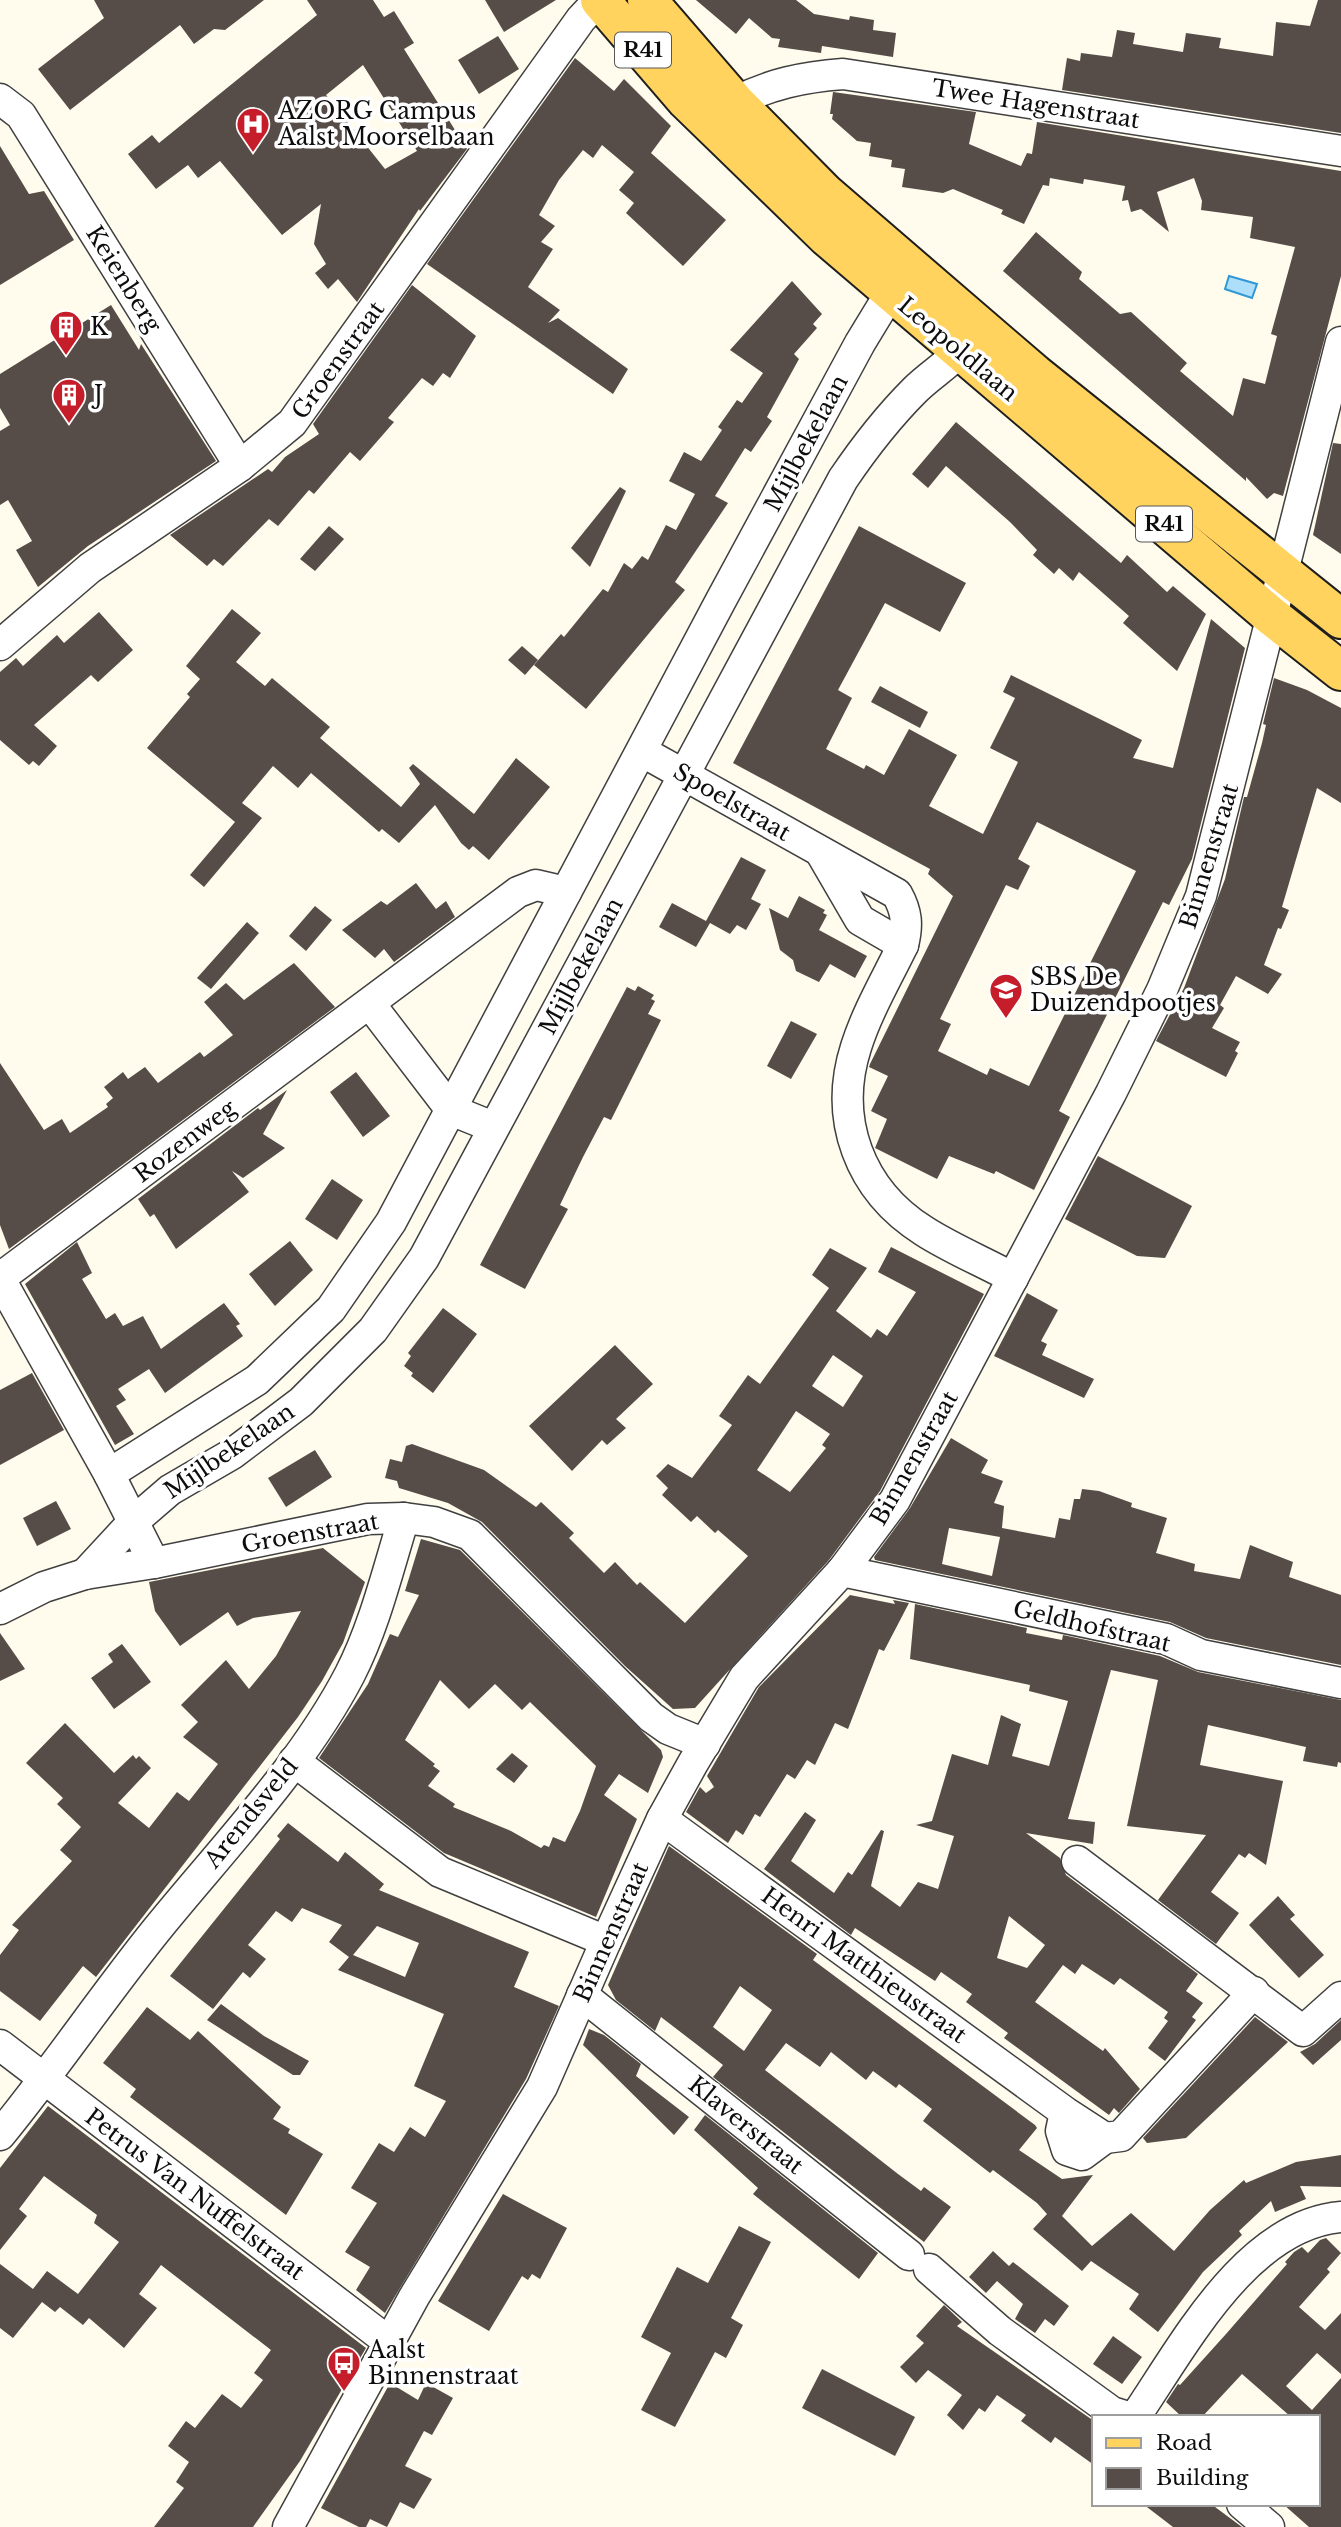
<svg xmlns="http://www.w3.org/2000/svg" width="1341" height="2527" font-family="'Libre Baskerville',serif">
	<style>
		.water { fill: #aedffa; stroke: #3198d5; stroke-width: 2 }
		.building { fill: #564d48; fill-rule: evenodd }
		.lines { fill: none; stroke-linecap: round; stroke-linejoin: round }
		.minor-casing { stroke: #404040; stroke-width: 33 }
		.major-casing { stroke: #1e1e1e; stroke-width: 42 }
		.minor { stroke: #fff; stroke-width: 30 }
		.major { stroke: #ffd35d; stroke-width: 38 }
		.labels { text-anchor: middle; stroke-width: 7; stroke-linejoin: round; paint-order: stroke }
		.shield { fill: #fff; stroke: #565656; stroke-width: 2 }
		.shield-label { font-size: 21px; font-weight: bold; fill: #0d0d0d }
		.street-label { font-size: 23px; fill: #0d0d0d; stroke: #fff }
		.poi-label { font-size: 23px; fill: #0d0d0d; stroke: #fff; text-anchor: start }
	</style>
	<rect width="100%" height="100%" fill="#fffbed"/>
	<path class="water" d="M1229,276l28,8 -5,14 -27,-9z"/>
	<g class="building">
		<path d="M94,0h170l-39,30 -11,-1 -20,15 -14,-19 -110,85 -32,-41 66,-51z"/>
		<path d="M307,0h66l11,17 10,-6 20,32 -10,6 63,100 -47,62 -1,-2 -62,93 -19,-23 -10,10 -13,-16 11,-9 -12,-20 7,-40 -39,31 -62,-74 -22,17 -10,-13 -32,24 -28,-35 24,-19 7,8 158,-128zM363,65l54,86 -32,18 -59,-74z"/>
		<path d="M485,0h71l-52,32z"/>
		<path d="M696,0h100l18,14 35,6 1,-4 24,4 -1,10 23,3 -3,24 -71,-11 -1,7 -43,-6 2,-8 -8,-1 -23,-20 -13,16z"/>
		<path d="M1318,0h23v133l-279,-43 5,-32 13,3 1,-8 31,4 5,-27 18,3 -2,11 50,8 3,-19 35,5 -2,10 54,8 3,-34 34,4z"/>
		<path d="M498,36l21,33 -40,25 -21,-34z"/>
		<path d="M575,58l39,33 10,-12 47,47 -20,27 75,67 -43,46 -57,-53 8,-10 -15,-13 15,-18 -32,-27 -9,13 -10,-8 -24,30 -20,35 16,11 -14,16 12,7 -25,38 32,23 -12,13 10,-5 70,51 -15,25 -186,-130z"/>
		<path d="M833,92l143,20 -7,32 52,22 6,-13 5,1 5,-32 304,49v105l-58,220 -9,-3 -7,6 -21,-22v4l-243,-210 33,-39 46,40 -3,7 41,35 11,-2 56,51 -7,8 53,45 10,-38 22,6 12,-48 -6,-2 24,-87 -45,-9 3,-21 -52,-7 1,-9 -8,-23 -37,14 12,40 -28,-23 -10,3 -3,-12 -6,1 3,-15 -23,-4 -18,-3 -1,5 -33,-6 -1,8 -6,-1 -19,39 -23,-10 2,-4 -50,-21 -10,4 -41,-6 3,-18 -14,-2 1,-7 -23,-4 2,-13 -14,-2 -25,-22 1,-5h-3z"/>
		<path d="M0,146l29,48 15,-3 30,49 -74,45z"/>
		<path d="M792,281l30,33 -9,10 4,4 -23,26 5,5 -32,58 5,4 -21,31 -6,-4 -30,48 13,7 -53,79 10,8 -99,119 -52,-44 27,-31 3,3 39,-48 5,3 16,-29 8,6 10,-13 6,4 18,-35 10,5 19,-36 -26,-13 15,-29 17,9 21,-31 -4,-3 10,-14 9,-13 5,3 21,-30 -33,-23z"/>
		<path d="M412,285l64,51 -26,42 -7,-5 -10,13 -11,-8 -34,40 6,4 -34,39 -10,-9 -36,42 -5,-4 -31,36 -9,-7 -46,47 -9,-7 -7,7 -37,-31 98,-66 4,3 13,-15 34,-23 -6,-10z"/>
		<path d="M111,305l28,45 2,-6 75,117 -128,85 -50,41 -22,-37 16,-9 -24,-41 -8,5v-74l10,-6 -10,-17v-34z"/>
		<path d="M956,422l165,141 6,-8 40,37 6,-6 33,28 -29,57 -54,-48 6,-7 -50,-44 -6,9 -14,-13 -5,6 -21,-19 4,-5 -27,-28 -64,-56 -18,22 -16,-14z"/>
		<path d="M1333,443l8,1v110l-28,-19z"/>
		<path d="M620,487l6,4 -36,76 -19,-19z"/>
		<path d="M329,526l15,13 -29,32 -15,-12z"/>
		<path d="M859,526l107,57 -26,49 -55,-29 -47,87 14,8 -26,51 38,20 2,-4 18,10 25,-46 48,26 -28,51 54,28 35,-72 -28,-14 25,-50 -12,-6 8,-17 131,65 -9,18 40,10 38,-149 34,29 -53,211 -23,46 -6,-3 -104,209 11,6 -36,73 -38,-19 -2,3 -45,-18 -12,23 -62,-31 12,-29 -16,-8 17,-35 -19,-9 1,-3 83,-168 -25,-22 2,-5 -197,-106zM1037,822l99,49 -107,215 -39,-18 -3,7 -49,-24 13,-27 -11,-5 66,-134 12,5 12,-24 -12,-7z"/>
		<path d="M232,609l29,24 -25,29 29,24 7,-8 58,49 -10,11 81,69 19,-23 -11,-16 4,-4 61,50 42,-56 34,29 -61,73 -16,-14 -4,4 -8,-7 -26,-38 -36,38 -17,-14 -3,3 -68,-59 -13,15 -25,-22 -31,37 20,15 -58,69 -14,-12 45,-53 -88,-74 43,-51 -3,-3 13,-15 -14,-13z"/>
		<path d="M99,612l34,38 -35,32 -7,-7 -57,50 23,21 -18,20 -6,-5 -4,4 -29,-25v-68l16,-14 7,8 34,-31 7,8z"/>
		<path d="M522,646l16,14 -13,15 -17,-15z"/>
		<path d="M1274,678l33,12 34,18v95l-24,-15 -35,119 7,3 -8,19 -3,-1 -14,37 18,9 -14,20 -32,-18 -16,29 4,3 -12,20 28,14 -5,9 3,2 -12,24 -70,-36 28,-53 41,-109 19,-82h3l15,-54 4,-18 -3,-1z"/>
		<path d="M880,686l48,26 -8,16 -49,-26z"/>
		<path d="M741,857l25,13 -15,29 10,5 -15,26 -9,-5 -7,9 -20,-11 -14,24 -37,-20 13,-24 34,18z"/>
		<path d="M416,883l20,26 10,-8 9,16 -61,45 -10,-13 -9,9 -33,-28 39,-29 6,4z"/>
		<path d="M799,896l26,14 -2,3 4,2 -8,15 48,26 -12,22 -25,-14 -11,18 -23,-11 -3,-11 -13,-10 -11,-42 19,10z"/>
		<path d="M315,906l17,14 -26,31 -17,-15z"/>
		<path d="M247,922l12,11 -48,56 -14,-11z"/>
		<path d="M294,963l41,44 -326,242 -9,-24v-162l44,67 18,-11 8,14 38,-26 -2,-3 7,-6 -9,-11 19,-15 5,7 17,-12 13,16 42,-31 4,5 29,-22 -29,-33 22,-19 18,17z"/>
		<path d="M638,986l16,9 -3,4 4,2 -7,13 13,6 -50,100 -7,-3 -21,40 -23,48 8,4 -43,80 -45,-24 147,-278 8,4z"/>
		<path d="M791,1021l26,13 -26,45 -24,-13z"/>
		<path d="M356,1072l34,44 -27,21 -33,-45z"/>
		<path d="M287,1090l-24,44 22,14 -42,30 -11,-7 17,21 -73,57 -22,-35 -4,3 -12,-18 120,-91 2,2z"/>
		<path d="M1098,1156l94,50 -27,52 -28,-2 -72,-37z"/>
		<path d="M332,1179l31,21 -26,40 -32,-21z"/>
		<path d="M290,1241l23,29 -38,36 -26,-32z"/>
		<path d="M77,1242l15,31 -10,6 24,40 9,-6 8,13 20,-10 18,33 63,-46 16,21 -4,2 7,10 -78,57 -16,-24 -31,20 8,11 -10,6 18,28 -19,11 -90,-161z"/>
		<path d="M891,1247l93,47 -104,197 -51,69 -134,148 -22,1 -48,-43 -143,-144 -34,-19 -49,-15 -2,-7 -12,-3 5,-19 12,3 4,-16 6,-2 72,26 52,37 5,-5 33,31 -5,5 35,35 11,-11 22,23 3,-3 45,41 63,-67 -30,-26 -3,3 -18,-17 -6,6 -29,-27 6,-7 -12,-12 12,-12 24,14 40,-53 -13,-9 29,-41 12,9 69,-96 -17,-13 18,-27 37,20 -31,43 35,27 6,-9 10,7 29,-44 -38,-20zM833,1355l30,21 -20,31 -31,-21zM796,1411l34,23 -8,11 4,3 -36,44 -33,-22z"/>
		<path d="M1027,1293l31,17 -17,31 6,3 -5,11 52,24 -10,19 -90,-42z"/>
		<path d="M443,1308l34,26 -44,59 -22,-17 2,-3 -9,-7 7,-10 -3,-3z"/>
		<path d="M615,1345l38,39 -37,35 10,9 -19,17 -5,-5 -30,31 -43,-45z"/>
		<path d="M32,1373l32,57 -64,35v-75z"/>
		<path d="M951,1438l37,22 -7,13 22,8 -9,22 10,3 -2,22 53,10 4,-20 11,2 4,-21h6l2,-10 17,2 33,12 -1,4 36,11 -11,35 39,11 -1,7 46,8 10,-34 43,17 -4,15 52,18v70l-135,-27 -36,-16 -295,-62 -1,-3 36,-49zM949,1528l51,9 -8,39 -50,-12z"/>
		<path d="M315,1450l17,27 -46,30 -18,-29z"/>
		<path d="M56,1501l15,28 -34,17 -14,-28z"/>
		<path d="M421,1539l39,11 201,200 2,7 -15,36 -29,-19 -15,21 33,24 -41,98 -152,-64 -125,-95 49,-74 22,-50 8,3 21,-42 -14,-4zM440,1680l29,29 26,-25 27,26 8,-8 66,64 -16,45 -15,31 -12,-5 -4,10 -5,-2 -3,3 -30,-17 -58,-24 2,-3 -27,-18 12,-15 -7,-5 2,-2 -30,-24z"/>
		<path d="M323,1548l42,34 -22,61 -21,38 -24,36 -202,260 -13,-11 -43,55 -40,-30v-36l19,-25 -7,-5 60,-64 -12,-11 21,-23 -24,-23 6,-6 -37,-35 39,-40 49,50 19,-18 3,4 3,-3 12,12 -33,35 31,25 28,-36 12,9 29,-37 -35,-27 15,-15 -17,-17 45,-45 23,29 27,-33 25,-45 -48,7 -16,8 -9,-14 -48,34 -25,-35 -6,-29z"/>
		<path d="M850,1595l45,9 -2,-4 16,3 -25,48 -5,-2 -31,80 -13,-6 -20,42 -8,-5 -12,19 -8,-5 -27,43 -5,-3 -12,21 -7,-5 -8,13 -42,-31 14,-25 6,6 8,-6 -7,-11 52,-89z"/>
		<path d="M915,1604l112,24 -1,5 36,7 1,-5 97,21 38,16 143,28v63l-3,-1 -1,5 -34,-6 3,-14 -98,-22 -8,40 83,16 -17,84 -17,-12 -4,5 -6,-4 -28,38 28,21 -23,31 -58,-44 48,-65 -79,-9 31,-146 -47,-10 -43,149 27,3 -2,22 -67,-11 34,25 6,17 132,99 -12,17 17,12 -11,14 4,3 -31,41 -17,-13 20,-27 -4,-3 4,-6 -48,-34 -6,7 -32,-21 -7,10 -12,-9 -28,37 68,49 2,-3 35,41 -21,24 -5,-5 -5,7 -105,-77 4,-5 -42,-31 6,-8 -31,-22 -6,9 -80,-53 -4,7 -87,-66 41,-57 11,8 -25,41 43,32 14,-21 4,3 29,-45 3,1 -13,55 29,21 18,-25 20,7 16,-53 -38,-11 16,-4 20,-67 36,11 13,-50 20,9 -9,32 37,10 19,-65 -39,-10 1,-6 -120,-26zM1009,1916l36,29 -18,23 -30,-10z"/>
		<path d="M0,1633l25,36 -25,12z"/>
		<path d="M122,1644l29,38 -37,27 -23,-31 22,-16 -5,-8z"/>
		<path d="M512,1753l16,13 -14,17 -18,-14z"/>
		<path d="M288,1823l50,39 7,-10 39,32 -5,6 150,62 -15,35 45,19 -33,73 -141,234 -29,-23 14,-23 -25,-15 32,-49 -26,-15 28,-45 15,9 16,-25 15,10 21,-36 -32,-15 30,-72 -106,-44 11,-13 -20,-15 13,-17 -40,-17 -10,14 -16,-11 -28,34 18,14 -16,19 -7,-6 -30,37 -43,-33 110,-137 -3,-3zM377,1926l42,17 -14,34 -52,-22z"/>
		<path d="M669,1846l148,108 -4,6 222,165 2,3 -18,22 43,29 31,-4 -31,41 30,30 39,-33 43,38 36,-41 34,-30 2,3 50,-21 45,-7v32l-41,-1 6,13 -31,13 -4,-11 -32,30 3,4 -39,37 -45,60 -29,-23 10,-15 -48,-33 -9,10 -49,-42 14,-15 -10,-11 -44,-33 -3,3 -67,-52 9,-12 -33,-25 -3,4 -23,-17 -7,9 -35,-28 -11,15 -34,-24 -21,27 133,104 23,17 3,-4 27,20 -27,35 -211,-165 10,-12 -23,-18 -39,-30 -6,14 -39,-31 -8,-15zM740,1986l32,24 -28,41 -31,-24z"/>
		<path d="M1278,1896l17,19 -5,4 34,36 -25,23 -50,-53z"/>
		<path d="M221,2004l43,32 45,25 -9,14h-7l-86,-55z"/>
		<path d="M147,2007l43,33 8,-9 83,76 -8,12 17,10 -2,4 35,21 -37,61 -156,-118 6,-8 -33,-26z"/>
		<path d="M1255,2017l33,25 -102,96 -39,5 -4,-5z"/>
		<path d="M1341,2020v20l-28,25 -13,-13 15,-8z"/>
		<path d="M589,2029l15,6 37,29 -5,12 53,41 -15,18 -91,-90z"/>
		<path d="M48,2106l318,242 -66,113 -47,66h-99l30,-39 -8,-6 13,-20 -21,-16 18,-25 9,7 27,-34 19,14 22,-28 -9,-7 17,-23 -110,-85 -22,29 18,14 -33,40 -35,-30 -6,7 -23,-18 -5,5 -13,-10 -29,36 -13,-10v-64l33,25 14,-18 31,23 41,-52 -25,-19 3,-8 -53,-39 -25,33 8,7 -27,34v-82z"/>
		<path d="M705,2115l173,138 -19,26 -106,-85 5,-6 -64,-58z"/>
		<path d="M503,2194l64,34 -27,51 -8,-5 -4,6 -6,-4 -33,55 -51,-30z"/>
		<path d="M739,2226l32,16 -40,76 12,7 -17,33 -11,-6 -40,75 -34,-17 30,-57 -30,-16 36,-70 31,16z"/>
		<path d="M1326,2238l15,15 -14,16 3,3 -31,35 26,23 16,-17v61l-24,-21 -31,33 26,24 29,-32v149h-32l-26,-23h35v-87h-27l-49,-43 -40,43h-20l-16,-15 12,-18 2,1 46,-51 61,-70 -2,-2 9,-10 8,-5 6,6 12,-13z"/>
		<path d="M993,2251l16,15 4,-4 56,44 -15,20 -9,-7 -10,14 -20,-14 8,-15 -26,-23 -11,12 -17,-16z"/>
		<path d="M944,2305l18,17 -5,4 137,95v44l-39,-28 -4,6 -30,-22 5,-6 -29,-20 -12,17 -6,-4 -16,22 -16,-15 15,-20 -34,-25 -12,13 -16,-16 24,-24 -8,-7z"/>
		<path d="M1113,2336l29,21 -20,27 -29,-20z"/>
		<path d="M822,2369l93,48 -20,39 -93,-48z"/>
		<path d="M390,2383l28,17 8,-17 27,15 -21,37 -8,-4 -19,35 27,13 -18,30 -14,-7 -13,25 -17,-8 -4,8h-7l-38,-19z"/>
		<path d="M1143,2504h68l31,23h-69z"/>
	</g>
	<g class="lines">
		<defs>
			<g id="minor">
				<path d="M0,99l21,16 219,351"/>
				<path d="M735,102c35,-18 68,-25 108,-28l498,77"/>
				<path d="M0,645l90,-77 150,-102 52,-43 289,-404 18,-19"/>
				<path d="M643,752l254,142c10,18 11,31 6,51 -16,33 -36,67 -47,102 -23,72 3,143 68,184 28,18 60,31 89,47"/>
				<path d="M821,853l39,67 43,25"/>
				<path d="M370,1004l81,106 42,17"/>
				<path d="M0,1278l518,-386 18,-7 30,7"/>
				<path d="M0,1279l109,195 45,89 214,-44 36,-1 30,4 36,13 181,182 17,12 37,15"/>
				<path d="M109,1474l148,-94 74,-71 60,-87 329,-620 140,-259 31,-51"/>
				<path d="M842,1571l324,68 35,16 140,28"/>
				<path d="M85,1574l49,-53 36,-31 62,-36 69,-52 72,-72 51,-72 419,-779c21,-31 45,-62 72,-89 14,-14 31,-24 45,-39"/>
				<path d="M0,1609l44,-22 41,-13 69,-11"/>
				<path d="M294,1761l146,111 166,69"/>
				<path d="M662,1819l403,293 -4,19 6,19 15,5 23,-17 -40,-26"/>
				<path d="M1077,1861l226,170 38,-34"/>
				<path d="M582,1995l327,260"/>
				<path d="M0,2045l389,297"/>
				<path d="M0,2135c55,-67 103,-139 158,-207 65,-80 145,-163 192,-254 25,-49 38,-105 54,-156"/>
				<path d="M1105,2138l16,-2 133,-144"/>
				<path d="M929,2269l71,62 112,81 16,5"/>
				<path d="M1135,2417c48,-70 111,-192 206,-200"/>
				<path d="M1242,2504l27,23"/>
				<path d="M288,2527l126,-230 128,-210 64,-146 56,-122 31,-56 51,-85 98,-107 53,-71 216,-407 51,-103 39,-94 140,-554"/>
			</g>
			<g id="major">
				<path d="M600,0l86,100 141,137 443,378 71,56"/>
				<path d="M647,0l88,102 91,92 209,180 306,245"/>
			</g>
		</defs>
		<use href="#minor" class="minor-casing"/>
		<use href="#major" class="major-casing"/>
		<use href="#minor" class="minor"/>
		<use href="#major" class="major"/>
	</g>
	<defs>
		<symbol id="hospital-pin" viewBox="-11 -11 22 30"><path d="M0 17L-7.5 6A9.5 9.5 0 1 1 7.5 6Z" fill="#c51d2a" stroke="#fff"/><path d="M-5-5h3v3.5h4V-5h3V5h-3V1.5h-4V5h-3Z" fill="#fff"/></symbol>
		<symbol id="building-pin" viewBox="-11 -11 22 30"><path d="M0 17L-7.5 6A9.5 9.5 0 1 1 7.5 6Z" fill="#c51d2a" stroke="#fff"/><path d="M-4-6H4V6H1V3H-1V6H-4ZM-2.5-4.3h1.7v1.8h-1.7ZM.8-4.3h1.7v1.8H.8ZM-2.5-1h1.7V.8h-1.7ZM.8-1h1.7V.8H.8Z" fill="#fff"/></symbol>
		<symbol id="school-pin" viewBox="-11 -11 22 30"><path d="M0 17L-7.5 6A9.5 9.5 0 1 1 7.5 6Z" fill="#c51d2a" stroke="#fff"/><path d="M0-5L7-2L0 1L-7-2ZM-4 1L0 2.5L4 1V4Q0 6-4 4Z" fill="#fff"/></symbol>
		<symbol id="bus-pin" viewBox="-11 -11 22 30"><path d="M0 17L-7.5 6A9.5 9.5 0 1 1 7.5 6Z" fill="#c51d2a" stroke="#fff"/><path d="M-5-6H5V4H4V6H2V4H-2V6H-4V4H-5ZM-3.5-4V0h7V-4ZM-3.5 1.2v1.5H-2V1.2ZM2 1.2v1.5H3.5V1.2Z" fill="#fff"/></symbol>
	</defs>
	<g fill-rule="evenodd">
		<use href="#hospital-pin" x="234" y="105" width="38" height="52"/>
		<use href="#building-pin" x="47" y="308" width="38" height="52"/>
		<use href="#building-pin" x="50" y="376" width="38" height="52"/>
		<use href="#school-pin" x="987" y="971" width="38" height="52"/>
		<use href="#bus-pin" x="325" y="2344" width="38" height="52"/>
	</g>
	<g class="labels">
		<g class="shield">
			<rect x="615" y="32.5" width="56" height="35" rx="5"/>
			<rect x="1136" y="506.5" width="56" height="35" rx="5"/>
		</g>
		<g class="shield-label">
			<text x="643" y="57">R41</text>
			<text x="1164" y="531">R41</text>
		</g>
		<g class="street-label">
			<text transform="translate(1036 104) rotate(9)" y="8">Twee Hagenstraat</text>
			<text transform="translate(124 279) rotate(58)" y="8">Keienberg</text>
			<text transform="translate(958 349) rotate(40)" y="8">Leopoldlaan</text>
			<text transform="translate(338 360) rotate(-54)" y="8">Groenstraat</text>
			<text transform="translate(806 443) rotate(-62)" y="8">Mijlbekelaan</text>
			<text transform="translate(732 802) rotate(30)" y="8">Spoelstraat</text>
			<text transform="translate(1209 856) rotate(-73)" y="8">Binnenstraat</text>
			<text transform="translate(581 966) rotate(-62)" y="8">Mijlbekelaan</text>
			<text transform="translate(185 1141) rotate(-37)" y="8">Rozenweg</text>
			<text transform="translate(229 1451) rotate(-34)" y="8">Mijlbekelaan</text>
			<text transform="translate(914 1458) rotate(-60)" y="8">Binnenstraat</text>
			<text transform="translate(310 1533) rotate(-10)" y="8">Groenstraat</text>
			<text transform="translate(1092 1626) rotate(13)" y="8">Geldhofstraat</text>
			<text transform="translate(251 1813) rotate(-51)" y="8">Arendsveld</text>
			<text transform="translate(611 1932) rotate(-66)" y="8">Binnenstraat</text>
			<text transform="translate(864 1965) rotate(36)" y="8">Henri Matthieustraat</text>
			<text transform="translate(746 2125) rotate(39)" y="8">Klaverstraat</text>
			<text transform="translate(195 2194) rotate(37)" y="8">Petrus Van Nuffelstraat</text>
		</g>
		<g class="poi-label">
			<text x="278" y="119">AZORG Campus<tspan x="278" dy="26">Aalst Moorselbaan</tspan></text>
			<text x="90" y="335">K</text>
			<text x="94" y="403">J</text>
			<text x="1030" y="985">SBS De<tspan x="1030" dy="26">Duizendpootjes</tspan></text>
			<text x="368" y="2358">Aalst<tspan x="368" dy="26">Binnenstraat</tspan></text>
		</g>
	</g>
	<rect x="1092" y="2415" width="228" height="91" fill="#ffffff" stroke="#9e9e9e" stroke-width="2"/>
	<rect x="1106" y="2438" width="35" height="10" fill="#ffd35d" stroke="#9e9e9e" stroke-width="2"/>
	<text x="1156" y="2450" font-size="21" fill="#0d0d0d">Road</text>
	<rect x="1106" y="2468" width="35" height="21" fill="#564d48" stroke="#9e9e9e" stroke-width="2"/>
	<text x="1156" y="2485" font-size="21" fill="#0d0d0d">Building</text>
</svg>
